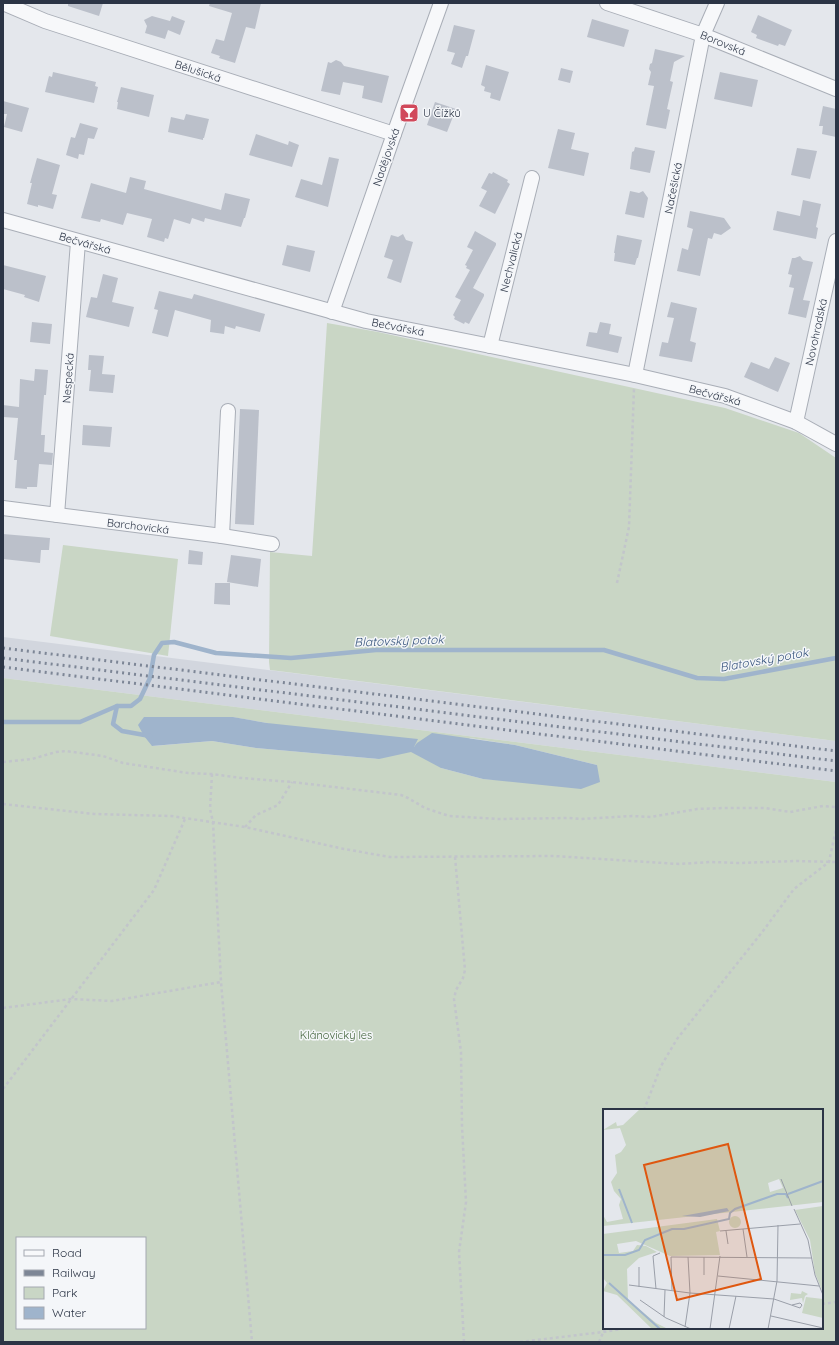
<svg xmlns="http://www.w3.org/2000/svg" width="839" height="1345" font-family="Quicksand,sans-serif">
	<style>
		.built { fill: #d2d6de }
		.green { fill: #c9d6c5; fill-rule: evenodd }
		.water { fill: #9fb4cc }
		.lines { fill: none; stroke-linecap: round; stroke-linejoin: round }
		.stream { stroke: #9fb4cc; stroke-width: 4.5 }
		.building { fill: #bbc0ca }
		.minor-casing { stroke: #a9aeb7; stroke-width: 16 }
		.path { stroke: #c2c5cb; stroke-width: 2.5; stroke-dasharray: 3 3; stroke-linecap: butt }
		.minor { stroke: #f7f8fa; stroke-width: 14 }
		.rail { stroke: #7d8696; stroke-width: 3; stroke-dasharray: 2 4; stroke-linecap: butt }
		.labels { text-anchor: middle; stroke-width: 3; stroke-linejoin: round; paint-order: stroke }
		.street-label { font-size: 11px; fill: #2b3445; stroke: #f4f6f9 }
		.poi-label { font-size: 11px; fill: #2b3445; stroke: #f4f6f9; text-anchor: start }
		.park-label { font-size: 11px; fill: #3f6138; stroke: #f4f6f9 }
		.water-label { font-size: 12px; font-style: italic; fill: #34527a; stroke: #f4f6f9 }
		.inset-river { fill: none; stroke: #9fb4cc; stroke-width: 2 }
		.inset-road { fill: none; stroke: #9a9fa9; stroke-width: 1 }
		.view { fill: #df570f; fill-opacity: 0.15; stroke: #df570f; stroke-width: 2 }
		.inset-edge { fill: none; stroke: #2b3445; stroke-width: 2 }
	</style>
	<rect width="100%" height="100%" fill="#e4e7ec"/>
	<path class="built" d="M3,637l833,104v41l-833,-104z"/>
	<g class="green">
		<path d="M327,323l51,9 347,76 74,25 37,25v283l-566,-71 -1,-8 1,-110 42,4z"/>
		<path d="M63,545l115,14 -10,97 -118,-20z"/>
		<path d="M3,678l833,104v560h-833zM144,717h88l35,6 112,36 -123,-11 -44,-7 -59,5zM470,738l45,7 82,20 -96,15 -18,-1 -42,-11zM604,1110h218v218h-218zM17,1238h128v90h-128z"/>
	</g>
	<path class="water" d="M144,717h89l34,6 151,16 -4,8 3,-4 15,-10 83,12 82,20 3,17 -19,7 -98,-10 -42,-11 -30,-16 -32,7 -123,-11 -44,-7 -60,5 -8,-10 -6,-11z"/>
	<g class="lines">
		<g class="stream">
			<path d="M117,706l-4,18 9,7 28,5"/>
			<path d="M3,722h77l37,-16h14l9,-7 10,-21 4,-23 8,-12 12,-1 42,11 75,5 85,-8h228l93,28 27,1 112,-21"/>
		</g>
	</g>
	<g class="building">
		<path d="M68,3h35l-4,13 -31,-10z"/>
		<path d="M210,3h51l-6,26 -9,-2 -11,36 -16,-5 1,-2 -9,-3 5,-14 8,2 8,-28 -23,-7z"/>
		<path d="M758,15l34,15 -7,16 -6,-2 -1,2 -22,-8 1,-3 -6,-3z"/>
		<path d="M152,16l18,5 2,-5 13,5 -5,14 -12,-5 -3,9 -20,-6 2,-7 -3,-6z"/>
		<path d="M592,19l37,11 -5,17 -37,-10z"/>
		<path d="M454,25l21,5 -7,26h-2l-4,12 -11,-4 4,-11 -8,-2z"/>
		<path d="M655,49l30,7 -11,6 -4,19 3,1 -6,27 3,1 -4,19 -20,-4 8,-39 -6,-1 3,-13 -2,-3 1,-5 2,-1z"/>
		<path d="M336,60l5,2 3,4 45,10 -7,27 -20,-5 2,-12 -21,-4 -3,13 -19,-4 7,-29 3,1z"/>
		<path d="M486,65l23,7 -9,29 -10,-3 1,-5 -7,-2 1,-4 -4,-2z"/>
		<path d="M561,68l12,3 -3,12 -12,-3z"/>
		<path d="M53,72l43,10 -1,4 3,1 -4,16 -49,-11 4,-16 3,1z"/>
		<path d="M720,72l38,8 -6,27 -38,-8z"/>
		<path d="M121,87l33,8 -5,22 -32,-8 1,-7h-1z"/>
		<path d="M3,101l26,7 -7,24 -18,-5 3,-13h-4z"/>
		<path d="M435,102l21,7 -9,23 -20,-7z"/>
		<path d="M823,106l13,3v28l-14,-3 1,-8h-4z"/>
		<path d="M186,114l23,5 -5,19h-1v2l-35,-8 3,-15 13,3z"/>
		<path d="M80,123l18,5 -4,11 -6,-1 -4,17 -5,-1 -1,5 -12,-4 5,-18 4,1z"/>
		<path d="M558,129l17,4 -4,16 18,4 -5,23 -36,-8z"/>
		<path d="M256,134l32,11 1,-4 10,4 -7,22 -43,-12z"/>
		<path d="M635,147l20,4 -5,22 -20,-4 2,-17 2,-1z"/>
		<path d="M797,148l20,3 -7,28 -19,-4z"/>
		<path d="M329,157l10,2 -11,48 -33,-10 6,-18 21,6z"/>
		<path d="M37,158l23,7 -8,29 5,1 -4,14 -15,-4v2l-11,-3 5,-21h-2z"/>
		<path d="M493,172l15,8 -1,2 3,2 -15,30 -16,-8 8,-15 -6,-3 8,-15 3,1z"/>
		<path d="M130,177l16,4 -2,8 77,21 4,-17 25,6 -5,19h-1l-3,9 -36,-9 -1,4 -12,-4 -2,6 -16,-5 -6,20 -3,-1 -1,4 -17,-5 5,-18 -25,-6 -4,12 -22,-6 -1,3 -19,-4 10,-35 35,10z"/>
		<path d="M630,191l9,2 4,-2 5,7 -4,20 -19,-4z"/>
		<path d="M803,200l18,4 -5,23 2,1 -2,11 -43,-9 4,-19 23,5z"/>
		<path d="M690,211l34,7 7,10 -10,7 -7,-2 -2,6 -4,-1 -8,38 -23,-5 5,-23 6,2 5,-21 -6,-2z"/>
		<path d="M475,231l21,12v2l-23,43 11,6v2l-15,28 -4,-2 -1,2 -10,-5 1,-2 -2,-2 8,-15 -6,-3 15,-27 -4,-2 1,-2 -2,-1 8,-15 -6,-3z"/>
		<path d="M403,234l3,6 7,2 -12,41 -14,-5 6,-18 -9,-3 7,-22 7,2z"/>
		<path d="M617,235l25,5 -4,18h-1l-2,7 -21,-4 1,-8h-1z"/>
		<path d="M287,245l28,6 -5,21 -28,-7z"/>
		<path d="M800,256l3,4 10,2 -10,38 7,1 -4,17 -18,-4 6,-26 -5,-1 3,-12 -4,-1 4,-16h3z"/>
		<path d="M3,265l43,11 -7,26 -15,-5 1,-2 -22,-6z"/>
		<path d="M103,274l15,4 -6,24 22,5 -5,20 -43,-10 5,-20 6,1z"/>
		<path d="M159,291l33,8 2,-5 71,20 -5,18 -24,-6 -1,3 -10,-3 -1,8 -14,-2 1,-12 -36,-10 -7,27 -16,-4 6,-23 -4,-1z"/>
		<path d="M671,302l26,6 -7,33 6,2 -4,19 -33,-6 3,-14 6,1 6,-25 -7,-1z"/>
		<path d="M32,322l20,2 -2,20 -20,-2z"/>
		<path d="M600,322l11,2 -2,10 13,3 -4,16 -32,-7 3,-14 8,1z"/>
		<path d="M89,355l15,1 -2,18 13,1 -2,18 -24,-2 2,-21h-3z"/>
		<path d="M775,357l15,6 -12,29 -34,-15 7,-15 18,7z"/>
		<path d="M35,369l13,1 -2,25h-2l-3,40h4l-1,17 9,1 -1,12 -13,-1 -2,23h-10v2l-12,-1 2,-28h-3l4,-42 -15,-1v-12l16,2 1,-28 14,2z"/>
		<path d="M240,409l19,1 -5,115 -19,-1z"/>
		<path d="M83,425l29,2 -2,20 -28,-2z"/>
		<path d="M3,534l47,4 -1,12h-8l-1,13 -37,-4z"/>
		<path d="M189,550l14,2 -1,13 -14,-1z"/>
		<path d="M231,555l30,4 -3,28 -31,-5z"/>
		<path d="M215,583h15v22l-16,-1z"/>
	</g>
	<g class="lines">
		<defs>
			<g id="minor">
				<path d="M3,3l42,18 349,113"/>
				<path d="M607,3l96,32 133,54"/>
				<path d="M3,220l363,101 269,54 90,21 71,26 40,22"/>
				<path d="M332,312l62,-178 47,-131"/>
				<path d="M490,346l42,-168"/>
				<path d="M635,375l68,-340 14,-32"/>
				<path d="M796,422l40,-181"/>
				<path d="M3,508l219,28 50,8"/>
				<path d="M57,515l21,-273"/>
				<path d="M222,536l6,-125"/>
			</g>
		</defs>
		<use href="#minor" class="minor-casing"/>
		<g class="path">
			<path d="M617,583l12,-56 5,-139"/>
			<path d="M3,762l29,-3 24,-7 10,-1 37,5 20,7 65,10 24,1 29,4 51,4 109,13 7,3 17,10 24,8 50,3 70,-1 12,1 51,-3 19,1 46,-8 26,-1h42l25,4 33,-6 13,1"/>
			<path d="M212,774l-2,35 3,13 8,160 31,360"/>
			<path d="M3,804l91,10 77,2 74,11 99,22 46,8 164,-1 125,8 32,-2 28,1 56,-2 41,1"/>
			<path d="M245,827l11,-12 22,-10 14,-23"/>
			<path d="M455,857l10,113 -2,8 -7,12 -2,9 7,53 1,74 4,76 -7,50 5,90"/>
			<path d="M3,1008l68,-9 41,2 109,-19"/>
			<path d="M3,1089l151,-199 31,-71"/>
			<path d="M644,1110l17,-44 16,-27 86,-108 31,-42 35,-27 7,-33"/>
			<path d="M822,1304l14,-2"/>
			<path d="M520,1342l83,-10 25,-4"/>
			<path d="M599,1342l6,-14"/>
		</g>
		<use href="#minor" class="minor"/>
		<g class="rail">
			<path d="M3,648l833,103"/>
			<path d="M3,658l833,103"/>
			<path d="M3,667l833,104"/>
		</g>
	</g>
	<defs>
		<symbol id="bar-square" viewBox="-11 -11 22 22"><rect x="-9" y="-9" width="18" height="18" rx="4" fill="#d1495b" stroke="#f4f6f9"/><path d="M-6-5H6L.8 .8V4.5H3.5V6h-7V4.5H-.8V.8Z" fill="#fff"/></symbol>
	</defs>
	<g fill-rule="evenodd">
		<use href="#bar-square" x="398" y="102" width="22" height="22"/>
	</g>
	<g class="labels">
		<g class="street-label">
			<text transform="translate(723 43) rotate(22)" y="4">Borovská</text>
			<text transform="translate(198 71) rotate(18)" y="4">Bělušická</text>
			<text transform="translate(386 157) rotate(-71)" y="4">Nadějovská</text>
			<text transform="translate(673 188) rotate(-79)" y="4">Načešická</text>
			<text transform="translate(85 243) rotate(16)" y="4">Bečvářská</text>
			<text transform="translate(511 262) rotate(-76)" y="4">Nechvalická</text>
			<text transform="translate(398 327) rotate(11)" y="4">Bečvářská</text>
			<text transform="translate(816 332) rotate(-78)" y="4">Novohradská</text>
			<text transform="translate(68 378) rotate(-86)" y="4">Nespecká</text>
			<text transform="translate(715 395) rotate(15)" y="4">Bečvářská</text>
			<text transform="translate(138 526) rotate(7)" y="4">Barchovická</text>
		</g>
		<g class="poi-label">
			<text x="423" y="117">U Čížků</text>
		</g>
		<g class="park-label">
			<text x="336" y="1039">Klánovický les</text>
		</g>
		<g class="water-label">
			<text transform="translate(399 641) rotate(-2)" y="4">Blatovský potok</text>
			<text transform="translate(764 660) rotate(-10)" y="4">Blatovský potok</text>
		</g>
	</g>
	<g transform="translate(603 1109)">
		<rect width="220" height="220" fill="#e4e7ec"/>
		<path d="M37,0h183v93l-220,24v-11l4,7 16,-3 -4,-14 2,-6 -7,-8 -3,-9 6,-9 -2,-18 6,-3 5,-7 -6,-17 -17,2 13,-8 1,4 6,-1zM176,70l4,9 -13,4 -2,-9zM220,97v87l-8,-20 -5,-33 -15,-30zM126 113a6 6 0 1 1 12 0a6 6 0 1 1-12 0ZM114,110l3,12 -4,1 4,23 -50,1 -34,-15 -19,3 2,9 14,-2 4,-6 9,1 11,6 -18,6 -12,11 1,31 28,23 12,6h-16l-35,-34 -14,-4 4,-8 -4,-5v-44zM199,182l6,3 -3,2 -2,7 -1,-5 -12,2 1,-7 10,1zM203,188l17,2v19l-21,-5z" fill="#c9d6c5" fill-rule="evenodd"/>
		<path d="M124,99l2,3 -29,6 -18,-1z" fill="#9fb4cc"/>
		<path class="inset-river" d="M16,80l13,34M185,85l35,-13M0,146h22l14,-5 6,-10 27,-11h12l45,-10 1,-6 5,-4 42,-15h9l2,4M6,174l51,46"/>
		<path class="inset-road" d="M178,70l11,27M191,100l14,31 7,35 8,20M140,120l4,28M117,122l80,-7M123,122l2,13M36,158v20M101,166v-18M115,167l101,10M26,176l61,8 84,6 26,9 2,-3 -2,-2 -8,2M53,180l-3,-33 7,-3M69,181l-1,-33 141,1M37,191l26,18 25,11M168,207l52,12M61,208l1,-27M82,218l5,-34 -2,-36M107,220l10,-73M126,220l7,-33M165,220l9,-48 1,-56"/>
		<path class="view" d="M125,35l33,135 -84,21 -33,-135z"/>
		<rect width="220" height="220" class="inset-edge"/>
	</g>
	<rect width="839" height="1345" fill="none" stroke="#2b3445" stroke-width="8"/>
	<rect x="16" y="1237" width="130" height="92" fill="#f4f6f9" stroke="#a4a8b1"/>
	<rect x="24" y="1250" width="20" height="6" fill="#f7f8fa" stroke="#a4a8b1"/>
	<text x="52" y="1257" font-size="12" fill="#2b3445">Road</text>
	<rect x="24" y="1270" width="20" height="6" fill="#7d8696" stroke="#a4a8b1"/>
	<text x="52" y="1277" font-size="12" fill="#2b3445">Railway</text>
	<rect x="24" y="1287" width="20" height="12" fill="#c9d6c5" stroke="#a4a8b1"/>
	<text x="52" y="1297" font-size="12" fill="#2b3445">Park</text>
	<rect x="24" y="1307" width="20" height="12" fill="#9fb4cc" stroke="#a4a8b1"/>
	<text x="52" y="1317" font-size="12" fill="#2b3445">Water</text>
</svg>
